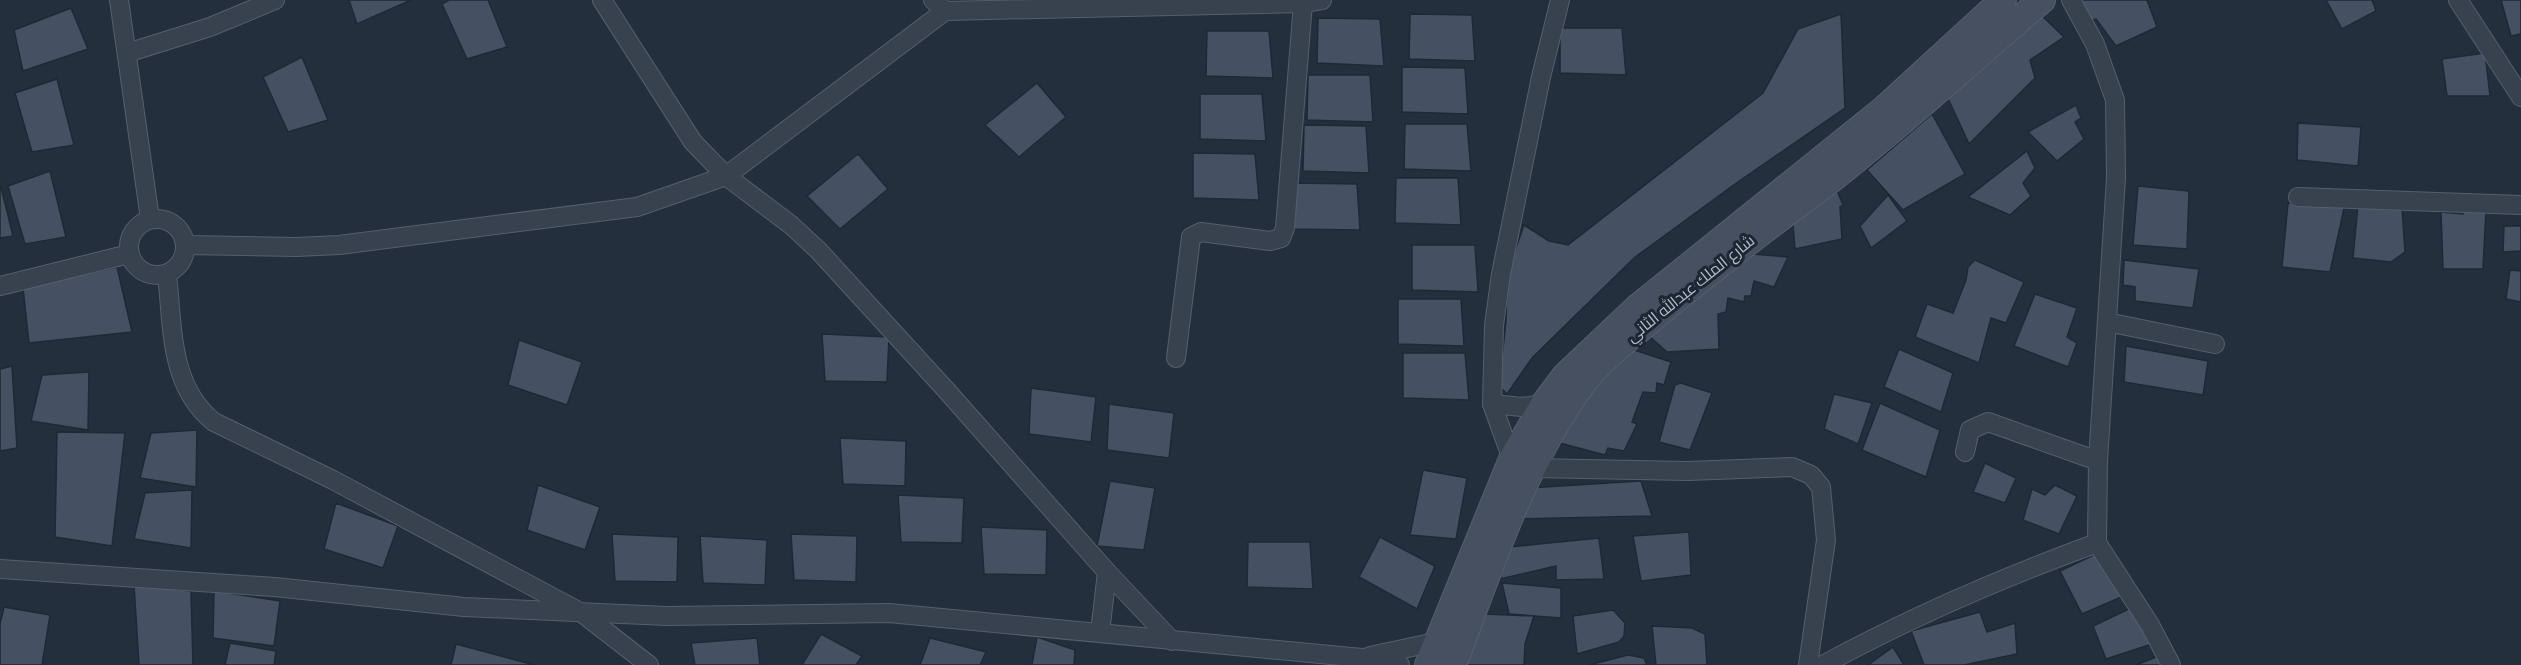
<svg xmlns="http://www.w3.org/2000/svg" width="2521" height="665" font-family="'Exo 2',Cairo,sans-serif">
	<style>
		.building { fill: #455162; stroke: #1f2835; stroke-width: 1.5 }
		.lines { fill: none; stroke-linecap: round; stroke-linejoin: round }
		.minor-casing { stroke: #565f6c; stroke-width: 20 }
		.secondary-casing { stroke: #565f6c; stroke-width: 28 }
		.minor { stroke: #38414e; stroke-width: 18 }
		.secondary { stroke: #465061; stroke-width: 26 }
		.labels { text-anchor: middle; stroke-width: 6; stroke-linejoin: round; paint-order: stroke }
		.street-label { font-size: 16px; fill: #b4bcc9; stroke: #1d2633 }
	</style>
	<rect width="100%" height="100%" fill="#242f3e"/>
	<g class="building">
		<path d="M349,0h62l-54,24z"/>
		<path d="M449,0h39l19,47 -40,12 -25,-55z"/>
		<path d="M2076,0h71l10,27 -41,19 -20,-27 -6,3z"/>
		<path d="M2326,0h46l4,11 -34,18z"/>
		<path d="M2501,0h20v34l-10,2z"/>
		<path d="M71,8l17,41 -65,22 -9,-41z"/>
		<path d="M2038,12l26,25 -34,23 5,18 -66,66 -24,-52z"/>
		<path d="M1410,14l62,1 3,46 -66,-2z"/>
		<path d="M1841,14l4,94 -110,76 -101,74 -102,100 -25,36 -8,-8 7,-65 1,-47 17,-49 25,16 19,4 195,-152 35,-64z"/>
		<path d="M1318,18l62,1 4,47 -67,-3z"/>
		<path d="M1560,28h62l4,47 -66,-2z"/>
		<path d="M1207,31h62l4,47 -67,-2z"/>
		<path d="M2485,53l5,43h-43l-5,-37z"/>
		<path d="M302,57l26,63 -40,12 -25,-55z"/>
		<path d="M1402,67l63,1 3,46 -66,-2z"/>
		<path d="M1308,75h62l3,47 -66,-2z"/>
		<path d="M57,79l17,66 -42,7 -17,-59z"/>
		<path d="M1037,83l29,34 -47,40 -34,-32z"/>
		<path d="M1200,94h62l4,47 -66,-2z"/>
		<path d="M2076,105l5,13 -6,4 9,17 -27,22 -29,-29z"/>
		<path d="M1932,114l33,60 -62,36 -36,-40z"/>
		<path d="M2298,123l63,4 -3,39 -61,-6z"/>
		<path d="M1405,124h62l4,47 -67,-2z"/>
		<path d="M1304,125l62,1 3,47 -66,-2z"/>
		<path d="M2027,151l8,17 -12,15 8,13 -21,19 -42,-18z"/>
		<path d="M1193,153l62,1 4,46 -66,-2z"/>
		<path d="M858,154l30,35 -48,40 -33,-33z"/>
		<path d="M50,171l16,66 -41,7 -17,-58z"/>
		<path d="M1396,178h62l3,47 -66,-2z"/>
		<path d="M0,183l13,53 -13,2z"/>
		<path d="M1294,183l63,1 3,46 -66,-1z"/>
		<path d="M2138,186l51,5 -2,58 -54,-4z"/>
		<path d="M1837,190l6,15 -3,2 2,32 -47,10 -3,-37z"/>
		<path d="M1888,195l19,26 -36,27 -11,-22z"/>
		<path d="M2288,203l57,1 -15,68 -48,-5z"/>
		<path d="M2358,205l44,2 3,45 -14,10 -38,-4z"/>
		<path d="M2486,210l-3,59h-40l-2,-57 22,2v-3z"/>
		<path d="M2504,226h17v25l-18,1z"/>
		<path d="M1412,245h63l3,47 -66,-2z"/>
		<path d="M1739,253l49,4 -14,30 -20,-6 -3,15h-6l-1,6 -16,-4 -2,14 -8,2 1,35 -52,3 -19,-17z"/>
		<path d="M1975,260l49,22 -18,41 -15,-5 -12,45 -64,-26 12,-33 26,9 13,-33 2,-13z"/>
		<path d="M2124,260l75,9 -6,39 -58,-7v-14l-12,-2z"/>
		<path d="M117,267l15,65 -103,11 -6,-55z"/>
		<path d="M2510,270l11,1v31l-15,-3z"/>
		<path d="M2035,294l42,14 -10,29 10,6 -9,24 -54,-21z"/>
		<path d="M1398,299h63l3,47 -66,-2z"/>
		<path d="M822,334l67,3 -2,45 -62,-1z"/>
		<path d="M519,340l63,22 -15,43 -59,-20z"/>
		<path d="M2126,346l82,15 -5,34 -79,-13z"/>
		<path d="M1625,347l46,15 -7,23 -7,-2 -1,10 -13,-1 -11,30 5,2 -13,27 -16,-3 -3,7 -53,-14z"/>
		<path d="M1899,349l54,24 -12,39 -57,-25z"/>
		<path d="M1403,353h62l4,47 -66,-2z"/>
		<path d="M12,366l5,82 -17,3v-82z"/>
		<path d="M89,372l-1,58 -57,-9 11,-46z"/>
		<path d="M1681,383l31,10 -22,57 -31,-8 16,-57z"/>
		<path d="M1031,388l65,9 -5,45 -62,-8z"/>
		<path d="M1834,394l38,9 -14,41 -34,-15z"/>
		<path d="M1880,403l60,27 -14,47 -64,-27z"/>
		<path d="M1109,404l65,9 -5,45 -62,-8z"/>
		<path d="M197,430l-1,57 -56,-9 11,-45z"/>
		<path d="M57,432l68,1 -13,113 -57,-9z"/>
		<path d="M840,438l66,3 -1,45 -62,-2z"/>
		<path d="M1985,463l31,15 -11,25 -32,-11z"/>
		<path d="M1423,470l44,8 -11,61 -46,-4z"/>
		<path d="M1110,481l45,7 -11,62 -47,-4z"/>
		<path d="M1641,481l11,35 -135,3 11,-31z"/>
		<path d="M538,485l62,22 -15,43 -58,-20z"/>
		<path d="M2055,485l22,11 -18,38 -36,-14 9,-31 13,6z"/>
		<path d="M192,490l-1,58 -57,-9 11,-46z"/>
		<path d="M898,495l66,3 -2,45 -61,-1z"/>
		<path d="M336,503l62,23 -15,42 -59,-19z"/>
		<path d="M981,527l66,3 -1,45 -62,-1z"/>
		<path d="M1689,532l2,43 -50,6 -8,-45z"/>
		<path d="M612,534l66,3 -1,45 -62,-1z"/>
		<path d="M791,534l66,2 -1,46 -62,-2z"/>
		<path d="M700,536l67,4 -2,45 -62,-2z"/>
		<path d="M1380,537l55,29 -18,43 -58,-32z"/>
		<path d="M1599,538l5,41 -48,1v-14l-56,13 9,-32z"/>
		<path d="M1248,542h62l3,47 -66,-2z"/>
		<path d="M2098,553l28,42 -44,19 -22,-43z"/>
		<path d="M1502,583l59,5v30l-52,-4z"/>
		<path d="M134,585l57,6 2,74h-54z"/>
		<path d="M214,591l66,10 -6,45 -61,-8z"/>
		<path d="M2135,606l17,38 -46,15 -13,-33z"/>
		<path d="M4,607l46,8 -8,50h-42v-41z"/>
		<path d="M1613,610l12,13 -1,13 -5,6 -42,12 -4,-38z"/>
		<path d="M1980,612l7,20 28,-9 2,31 -53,11h-40l-13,-34z"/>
		<path d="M1484,614l50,2 -9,28 -1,21h-64z"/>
		<path d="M1652,626l40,2 13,6 2,31h-51z"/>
		<path d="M821,634l41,22 -6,9h-54z"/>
		<path d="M1037,637l38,13 -1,15h-42z"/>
		<path d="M757,638l3,27h-65l-4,-22z"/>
		<path d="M930,638l56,14 -6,13h-60z"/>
		<path d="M230,643l46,8 -2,14h-49z"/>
		<path d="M456,644l78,21h-83z"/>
		<path d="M1893,647l11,18h-36z"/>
		<path d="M1628,655l16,3 3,7h-58z"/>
		<path d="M2159,656l5,9h-28z"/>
	</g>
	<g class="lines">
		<defs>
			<g id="minor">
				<path d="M119,0l31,219"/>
				<path d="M602,0l91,142 33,34 65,49 27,25 129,141 160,181 65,69"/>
				<path d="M933,0l12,11 358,-8 19,-3"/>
				<path d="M1560,0l-19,77 -40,197 -7,51 -2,79 20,55 20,9 156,3 104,-4 19,8 10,12 5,53 -18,125"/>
				<path d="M2071,0l24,44 20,56 1,78 -18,283 -1,82 53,82 21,40"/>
				<path d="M2458,0l63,97"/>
				<path d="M127,53l83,-26 65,-27"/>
				<path d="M2298,197l223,8"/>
				<circle cx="157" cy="247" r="28"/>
				<path d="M186,245l110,2 43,-2 298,-38 89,-31 219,-165"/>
				<path d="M167,274c6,53 2,112 47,148l119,58 249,133 67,52"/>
				<path d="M0,286l129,-32"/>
				<path d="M2107,322l108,22"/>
				<path d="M1176,358l15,-121 10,-5 69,9 11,-3 4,-10 18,-225"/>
				<path d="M1492,404l30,3 22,-3"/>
				<path d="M1965,452l5,-22 18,-8 110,39"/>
				<path d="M0,569l275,18 189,20 203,9 222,-3 473,45 38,7"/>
				<path d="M1100,633l7,-61"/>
				<path d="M1370,656l75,-16"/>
				<path d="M1823,665c88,-48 181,-88 274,-122"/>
			</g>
			<g id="secondary">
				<path d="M1428,665l84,-206 32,-55 21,-28 73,-69 245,-197 120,-110"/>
				<path d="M1453,665c36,-94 68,-195 127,-278 19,-27 48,-48 73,-69 58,-49 119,-94 180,-140 72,-56 139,-119 209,-178"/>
			</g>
		</defs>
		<use href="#minor" class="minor-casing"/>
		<use href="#secondary" class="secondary-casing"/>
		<use href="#minor" class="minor"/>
		<use href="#secondary" class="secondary"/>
	</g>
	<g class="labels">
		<g class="street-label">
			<text transform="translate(1690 288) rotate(-39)" y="6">شارع الملك عبدالله الثاني</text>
		</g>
	</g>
</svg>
